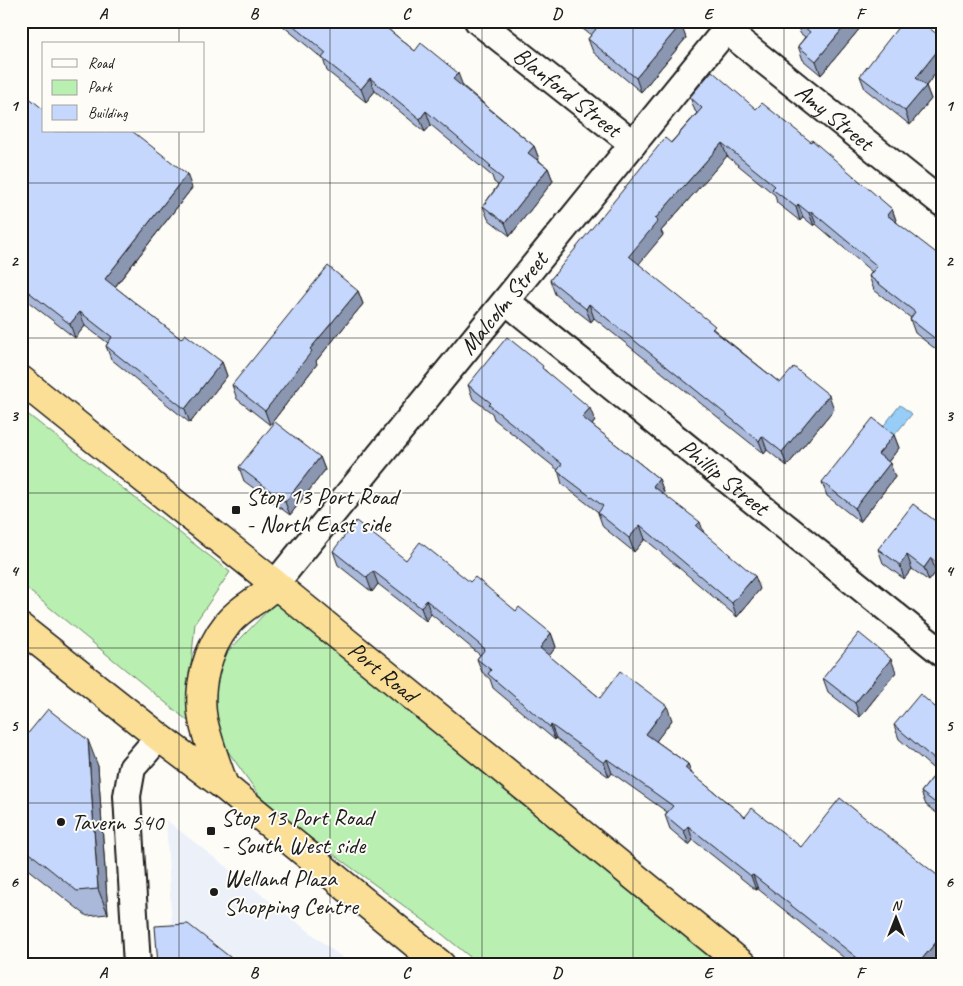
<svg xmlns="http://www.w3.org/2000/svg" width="963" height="986" font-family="Caveat,sans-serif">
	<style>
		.built { fill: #ecf1f9 }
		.green { fill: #b9efb1; stroke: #6a8666 }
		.water { fill: #97cdf6; stroke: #66869f }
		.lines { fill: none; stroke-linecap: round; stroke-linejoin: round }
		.minor-casing { stroke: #1c1c1c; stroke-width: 30 }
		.highway-casing { stroke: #1c1c1c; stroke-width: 31 }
		.minor { stroke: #fdfcf7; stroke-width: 26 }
		.highway { stroke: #fbdf96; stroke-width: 28 }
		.wall { fill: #aab9da; stroke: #1c1c1c }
		.shaded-wall { fill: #8b96b1; stroke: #1c1c1c }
		.building { fill: #c6d7fd; stroke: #1c1c1c }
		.grid { fill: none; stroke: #1c1c1c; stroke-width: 1; stroke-opacity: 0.55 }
		.poi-dot { fill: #1c1c1c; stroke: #fdfcf7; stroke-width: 2 }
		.labels { text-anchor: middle; stroke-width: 4; stroke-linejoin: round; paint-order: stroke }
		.street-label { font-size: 24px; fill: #1c1c1c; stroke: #fdfcf7 }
		.poi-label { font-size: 24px; fill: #1c1c1c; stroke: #fdfcf7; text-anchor: start }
		.neatline { fill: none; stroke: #1c1c1c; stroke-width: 2 }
		.grid-label { font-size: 16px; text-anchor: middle; font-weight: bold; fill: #1c1c1c }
	</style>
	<rect width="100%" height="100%" fill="#fdfcf7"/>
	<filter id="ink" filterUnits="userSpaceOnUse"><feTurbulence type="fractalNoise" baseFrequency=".02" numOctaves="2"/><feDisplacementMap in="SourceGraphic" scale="10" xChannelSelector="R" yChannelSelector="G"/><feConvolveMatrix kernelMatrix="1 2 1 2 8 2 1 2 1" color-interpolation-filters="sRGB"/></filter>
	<g filter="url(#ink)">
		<path class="built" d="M166,820l186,145h-178z"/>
		<g class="green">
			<path d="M21,409l209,163 -35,51 -6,64 -1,34 -167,-137z"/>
			<path d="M275,603l450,361v1h-245l-43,-35 -170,-124 -55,-77 2,-63z"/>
		</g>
		<path class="water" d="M900,405l12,9 -20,24 -11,-9z"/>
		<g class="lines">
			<defs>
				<g id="minor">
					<path id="s1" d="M478,21l155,123"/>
					<path id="s2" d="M726,30l216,173"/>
					<path id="s3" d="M506,301l436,352"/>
					<path id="s4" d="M275,584l458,-563"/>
					<path d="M137,965l-10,-169 5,-28 27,-31"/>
				</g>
				<g id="highway">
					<path id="s5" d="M21,380l254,204 468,381"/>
					<path d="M21,628l138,109 65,49 217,179"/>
					<path d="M224,786c-7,-21 -16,-43 -21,-66 -6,-33 4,-71 25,-97 15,-18 33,-23 47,-39"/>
				</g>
			</defs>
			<use href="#minor" class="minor-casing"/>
			<use href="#highway" class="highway-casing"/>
			<use href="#minor" class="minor"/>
			<use href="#highway" class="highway"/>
		</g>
		<g class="wall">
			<path d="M277,21h101l37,30 48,35 71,60 5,13 -1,1 10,8 5,13 -43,55 -22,-17 -5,-13 15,-21 -4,-3 -2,-6 -61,-51 -6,7 -50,-41 -9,11 -39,-31 -4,-12z"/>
			<path d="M575,21h103l8,17 -45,54 -48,-40 -5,-13 3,-4 -15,-11z"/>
			<path d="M796,21h70l-45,54 -18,-15 -5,-14 7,-9 -5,-4z"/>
			<path d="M942,65l-16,21 5,13 -21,26 -45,-36 -5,-13z"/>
			<path d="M21,91l23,40 148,57 -77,99 66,52 41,23 5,14 -37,47 -79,-64 -5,-13 2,-3 -23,-17 -10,12 -54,-42z"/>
			<path d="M690,97l66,12 136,100 5,14 45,38v93l-27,-21 -5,-14 1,-1 -37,-28 -5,-14 3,-4 -56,-48 -2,2 -11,-9 -3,4 -23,-18 -2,-8 -48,-39 -66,75 2,4 -25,29 79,68 63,51 54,26 -47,57 -20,-16 -3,4 -170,-136 -3,4 -36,-28 -5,-14 147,-167 -2,-2z"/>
			<path d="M358,291l5,13 -47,57 1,3 -47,61 -33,-26 -5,-14z"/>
			<path d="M545,370l50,51 -3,4 67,54 5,13 -1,2 40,38 57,57 -23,28 -92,-78 -11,13 -31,-25 -5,-14v-1l-36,-28 -4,-14 -64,-51 -2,-6 -19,-14 -5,-14z"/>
			<path d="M894,435l5,13 -11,14 7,15 -35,45 -33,-26 -5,-14z"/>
			<path d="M320,457l5,13 -35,45 -46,-34 -5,-14z"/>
			<path d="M942,526v51l-6,-5 -7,9 -17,-12 -8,10 -21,-16 -5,-14z"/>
			<path d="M333,551l73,9 64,22 81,51 5,14 -7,9 51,42 72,22 -16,21 32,23 3,9 54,44 56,30 141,32v75l-9,11h-80l-95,-76 -2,1 -63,-50 -4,5 -19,-16 -5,-14 2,-3 -55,-39 -3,4 -53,-39 -1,2 -62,-52 -3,-9 -8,-7 -5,-13 3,-4 -49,-41 -5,7 -48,-37 -6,8 -34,-27z"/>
			<path d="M896,672l-36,45 -32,-25 -5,-14z"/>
			<path d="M942,713v104l-16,-12 -5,-13 16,-20 -38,-33 -5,-14z"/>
			<path d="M21,742l77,24 10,148 -21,2 -66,-52z"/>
		</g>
		<g class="shaded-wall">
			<path d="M849,21h17l-45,54 -5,-14z"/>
			<path d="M681,24l5,14 -45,54 -5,-14z"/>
			<path d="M942,45v20l-21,27 -5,-14z"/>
			<path d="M458,73l5,13 -5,6 -5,-13z"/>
			<path d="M370,78l5,13 -9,11 -5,-13z"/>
			<path d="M926,86l5,13 -21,26 -5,-14z"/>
			<path d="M426,111l5,14 -6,7 -5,-13z"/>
			<path d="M722,143l5,13 -66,75 2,4 -29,35 -5,-14 26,-37z"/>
			<path d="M534,146l5,13 -6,7 -5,-13z"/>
			<path d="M548,168l5,13 -43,55 -5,-13z"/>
			<path d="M187,174l5,14 -82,105 -5,-14z"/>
			<path d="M798,204l5,13 -3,4 -4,-14z"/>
			<path d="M892,209l5,14 -10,-8z"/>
			<path d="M811,211l5,13 -2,2 -5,-13z"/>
			<path d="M358,291l5,13 -47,57 1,3 -47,61 -5,-14 45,-62z"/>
			<path d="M589,304l5,14 -3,4 -5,-13z"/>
			<path d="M80,312l5,14 -10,12 -5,-14z"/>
			<path d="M222,362l5,14 -37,47 -5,-14z"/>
			<path d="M829,395l5,14 -47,57 -5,-14z"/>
			<path d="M590,408l5,13 -8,10 -5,-14z"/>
			<path d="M894,435l5,13 -16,20 -5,-14z"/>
			<path d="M762,436l5,14 -3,4 -5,-13z"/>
			<path d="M320,457l5,13 -35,45 -5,-13z"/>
			<path d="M890,463l5,14 -35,45 -5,-14z"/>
			<path d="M659,479l5,13 -6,8 -5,-14z"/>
			<path d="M700,522l5,14 -9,-10z"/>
			<path d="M640,525l5,14 -11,13 -5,-14z"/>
			<path d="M907,555l5,14 -8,10 -4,-14z"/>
			<path d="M931,558l5,14 -7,9 -5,-13z"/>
			<path d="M373,571l5,13 -6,8 -5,-14z"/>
			<path d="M755,576l5,13 -23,28 -5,-14z"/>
			<path d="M426,600l5,14 -5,7 -5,-13z"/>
			<path d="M551,633l5,14 -11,14 -5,-13z"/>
			<path d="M891,659l5,13 -36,45 -5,-14z"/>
			<path d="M667,706l5,14 -21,28 -5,-14z"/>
			<path d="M551,725l5,13 -1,2 -5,-13z"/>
			<path d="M88,740l10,26 10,148 -10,-25z"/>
			<path d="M607,759l5,14 -3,4 -5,-14z"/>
			<path d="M688,764l5,13 -8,-9z"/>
			<path d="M688,826l5,14 -4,5 -5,-14z"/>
			<path d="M753,875l5,14 -2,1 -5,-14z"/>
			<path d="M942,935v19l-9,11h-16z"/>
		</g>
		<g class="building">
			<path d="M288,21h90l37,30 6,-8 37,30 -5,6 81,67 -6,7 20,15 -43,55 -22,-17 20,-27 -14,-11 2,-2 -65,-55 -6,8 -50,-41 -9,11 -39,-31 4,-5z"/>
			<path d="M585,21h93l3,3 -45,54 -48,-39 8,-10z"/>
			<path d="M797,21h52l-33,40 -18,-15 12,-14z"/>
			<path d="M903,21h17l22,17v7l-26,33 10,8 -21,25 -45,-35z"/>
			<path d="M712,71l44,38 6,-6 49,39 1,-2 80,69 -5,6 52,40 -2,2 5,4v83l-32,-25 5,-7 -46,-36 8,-10 -66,-55 -2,2 -11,-9 -2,3 -24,-18 3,-3 -53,-43 -67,76 3,2 -29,35 86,70 -3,3 68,54 14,-16 35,28 -47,57 -20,-16 -3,5 -170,-137 -3,5 -36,-29 115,-142 6,5 31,-35 -12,-11z"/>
			<path d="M21,91l23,19v21h24l1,1 1,-1h62l55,43 -82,105 76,60 4,-5 37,28 -37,47 -79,-63 6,-9 -32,-25 -10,12 -49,-38z"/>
			<path d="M328,266l30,25 -48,58 2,2 -47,60 -33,-26z"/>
			<path d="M507,337l36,29 -1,2 48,40 -8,9 77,62 -6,7 47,36 -4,4 59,50 -23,27 -92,-78 -11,13 -31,-25 5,-7 -46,-35 5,-7 -73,-59 2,-2 -23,-18z"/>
			<path d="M873,418l21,17 -16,19 12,9 -35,45 -33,-26z"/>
			<path d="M275,422l45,35 -35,45 -46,-35z"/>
			<path d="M913,504l29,22v41l-11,-9 -7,10 -17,-13 -7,10 -22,-16z"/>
			<path d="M356,521l50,39 14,-18 50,40 5,-5 41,34 3,-4 32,26 -11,15 60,50 20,-27 47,35 -21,28 42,30 -3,4 60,49 7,-9 49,39 39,-49 102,81v56l-25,30h-51l-113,-90 -2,1 -63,-50 -4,5 -19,-16 8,-9 -66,-47 -3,4 -53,-38 -1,2 -62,-53 3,-4 -14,-11 8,-10 -59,-49 -5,8 -48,-37 -6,7 -34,-27z"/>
			<path d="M859,633l32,26 -36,44 -32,-25z"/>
			<path d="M920,694l22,19v95l-21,-16 21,-26 -48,-41z"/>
			<path d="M48,709l40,31 10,149 -21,2 -56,-45v-104z"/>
			<path d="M188,924l52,41h-82l-3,-39z"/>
		</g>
	</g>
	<path class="grid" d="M179,21v23M330,21v944M482,21v944M633,21v944M784,21v944M179,131v834M21,183h921M21,338h921M21,493h921M21,648h921M21,803h921"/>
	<g class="poi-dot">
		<rect x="231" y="505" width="10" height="10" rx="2.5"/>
		<circle cx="61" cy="822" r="5"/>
		<rect x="206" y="826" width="10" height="10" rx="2.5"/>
		<circle cx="214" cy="892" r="5"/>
	</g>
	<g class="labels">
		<g class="street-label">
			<text dy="8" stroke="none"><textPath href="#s1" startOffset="114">Blanford Street</textPath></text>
			<text dy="8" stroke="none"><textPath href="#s2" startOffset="139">Amy Street</textPath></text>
			<text dy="8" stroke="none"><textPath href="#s4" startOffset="362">Malcolm Street</textPath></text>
			<text dy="8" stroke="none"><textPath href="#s3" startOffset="280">Phillip Street</textPath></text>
			<text dy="8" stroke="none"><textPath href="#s5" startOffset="465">Port Road</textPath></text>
		</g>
		<g class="poi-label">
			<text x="246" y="504">Stop 13 Port Road<tspan x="246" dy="28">- North East side</tspan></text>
			<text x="221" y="825">Stop 13 Port Road<tspan x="221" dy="28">- South West side</tspan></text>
			<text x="71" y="830">Tavern 540</text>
			<text x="224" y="886">Welland Plaza<tspan x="224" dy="28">Shopping Centre</tspan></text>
		</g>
	</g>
	<rect width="963" height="986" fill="none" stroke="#fdfcf7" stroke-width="55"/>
	<rect x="42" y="42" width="162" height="90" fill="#fdfcf7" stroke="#a3a29f"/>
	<rect x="52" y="59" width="25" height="8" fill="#fdfcf7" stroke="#a3a29f"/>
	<text x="88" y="68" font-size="15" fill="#1c1c1c">Road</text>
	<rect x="52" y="80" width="25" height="15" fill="#b9efb1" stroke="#a3a29f"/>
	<text x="88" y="92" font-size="15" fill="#1c1c1c">Park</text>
	<rect x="52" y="105" width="25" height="15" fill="#c6d7fd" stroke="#a3a29f"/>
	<text x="88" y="118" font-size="15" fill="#1c1c1c">Building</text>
	<g transform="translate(896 918)" stroke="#fdfcf7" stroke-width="4" paint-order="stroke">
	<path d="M0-4L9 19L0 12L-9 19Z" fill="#1c1c1c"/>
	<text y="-8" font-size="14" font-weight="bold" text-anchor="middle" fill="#1c1c1c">N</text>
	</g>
	<rect x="28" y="28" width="908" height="930" class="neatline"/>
	<g class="grid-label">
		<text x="103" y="19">A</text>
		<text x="254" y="19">B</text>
		<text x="406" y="19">C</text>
		<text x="557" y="19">D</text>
		<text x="708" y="19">E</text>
		<text x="860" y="19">F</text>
		<text x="14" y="111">1</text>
		<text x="949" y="111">1</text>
		<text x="14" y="266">2</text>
		<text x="949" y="266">2</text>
		<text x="14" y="421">3</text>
		<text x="949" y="421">3</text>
		<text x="14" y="576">4</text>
		<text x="949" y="576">4</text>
		<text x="14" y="731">5</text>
		<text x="949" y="731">5</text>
		<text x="14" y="887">6</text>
		<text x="949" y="887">6</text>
		<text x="103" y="978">A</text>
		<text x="254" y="978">B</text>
		<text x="406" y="978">C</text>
		<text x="557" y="978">D</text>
		<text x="708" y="978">E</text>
		<text x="860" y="978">F</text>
	</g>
</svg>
